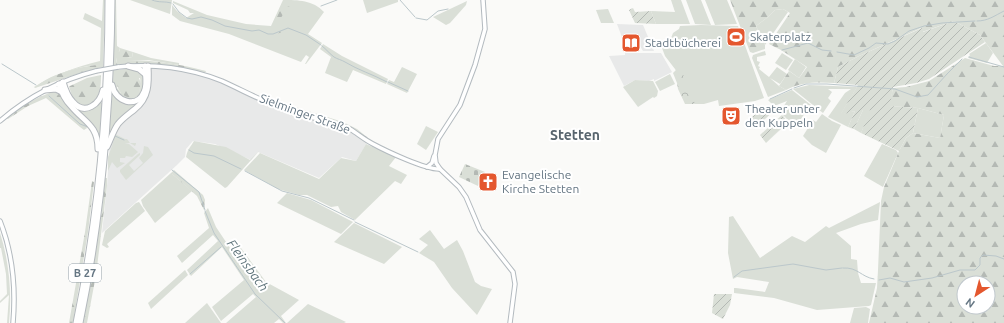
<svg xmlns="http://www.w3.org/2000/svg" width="1004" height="323" font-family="Ubuntu,sans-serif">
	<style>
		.built { fill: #e8e9e9 }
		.grass { fill: #dadfd7; fill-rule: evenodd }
		.forest { fill: url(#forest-firs); fill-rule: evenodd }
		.cemetery { fill: url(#cemetery-stones) }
		.park { fill: url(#park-crowns) }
		.garden { fill: url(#garden-furrows) }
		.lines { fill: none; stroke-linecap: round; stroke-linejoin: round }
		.stream { stroke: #bbc7cb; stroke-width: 1 }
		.secondary-casing { stroke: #b3babf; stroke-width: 5.5 }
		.highway-casing { stroke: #b4b9bd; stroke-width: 7 }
		.secondary { stroke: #fff; stroke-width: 3.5 }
		.highway { stroke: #fff; stroke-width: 5 }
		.secondary-bridge-casing { stroke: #b3babf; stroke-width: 5.5; stroke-linecap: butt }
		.secondary-bridge { stroke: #fff; stroke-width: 3.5 }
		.labels { text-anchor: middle; stroke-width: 4; stroke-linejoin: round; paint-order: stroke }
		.shield { fill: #fff; stroke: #939fa8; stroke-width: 1 }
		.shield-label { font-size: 11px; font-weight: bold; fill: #657683 }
		.poi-label { font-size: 12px; fill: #657683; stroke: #fff; text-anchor: start }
		.street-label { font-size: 12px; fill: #657683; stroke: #fff }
		.water-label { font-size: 13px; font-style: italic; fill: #60757c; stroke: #fff }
		.quarter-label { font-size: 14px; font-weight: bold; fill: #57646e; stroke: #fff }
	</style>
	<defs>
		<pattern id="forest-firs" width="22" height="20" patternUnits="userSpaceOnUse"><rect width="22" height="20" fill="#dadfd7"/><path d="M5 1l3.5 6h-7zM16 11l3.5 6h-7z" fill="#b4b9b4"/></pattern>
		<pattern id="cemetery-stones" width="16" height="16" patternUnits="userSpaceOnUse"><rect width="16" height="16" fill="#dadfd7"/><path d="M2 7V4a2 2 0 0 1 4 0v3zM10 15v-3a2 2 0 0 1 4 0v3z" fill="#b4b9b4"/></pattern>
		<pattern id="park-crowns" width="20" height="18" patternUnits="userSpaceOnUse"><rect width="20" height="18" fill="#dadfd7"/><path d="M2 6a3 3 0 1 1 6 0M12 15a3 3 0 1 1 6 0" fill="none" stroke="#b4b9b4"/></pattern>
		<pattern id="garden-furrows" width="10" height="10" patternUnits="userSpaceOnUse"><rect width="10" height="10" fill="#dadfd7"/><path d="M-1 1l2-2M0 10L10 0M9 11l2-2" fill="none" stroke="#b4b9b4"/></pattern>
	</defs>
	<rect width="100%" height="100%" fill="#fafaf8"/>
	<g class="built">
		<path d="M617,24l26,1 11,26h-11l-6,-10 -3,1 1,2 -9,4z"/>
		<path d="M625,53h36l11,19 -18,9v-2l-5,2 -14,-1 -11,6 -15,-30 16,-1z"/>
		<path d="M148,66l17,1 46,10 52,23 80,26 25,15 -12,20 -14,-4 -23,21 -61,-26 -7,8 -36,-16 -22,-3 -7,8 -1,8 -8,8 -75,68 5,-47 3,-47z"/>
	</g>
	<g class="grass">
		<path d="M103,0h2l-2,67 -5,1v-3h-2c-22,2 -43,11 -61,23l-1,-1c21,-13 42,-20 66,-26l1,-33 -18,-9 2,-6 17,8z"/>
		<path d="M114,0h2l1,46 3,2 -4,13 1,9c11,-1 17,-3 26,5l1,12 -5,11 -13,3 -12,-12 -1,-7zM140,78l1,6 -2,8 -18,1 -4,-5v-8z"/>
		<path d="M130,0h42l-2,14z"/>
		<path d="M283,0c15,0 30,0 41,12l-16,22 14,9 -16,21h-1l4,-7 -3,-2 -5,7 -72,-28 -49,-13 -8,-6v-10l5,6 9,7 8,-5h-4l-2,-3 -15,-7v-2l34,14 39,9 25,2z"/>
		<path d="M363,0h35v2l-31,11z"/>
		<path d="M671,0h10l9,24h-34l-5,-13 24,1z"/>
		<path d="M686,0h15l10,25 -16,-1z"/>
		<path d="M705,0h22l10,24 -22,1z"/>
		<path d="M467,1l-1,4 -16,18 -4,2 -13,-8z"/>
		<path d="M608,9l6,14h-13l-5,-13z"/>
		<path d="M783,9l5,3 -23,33 -9,-19 12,-9 7,-7z"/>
		<path d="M701,25l37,1 26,72 -9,3 -36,5 -1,-6 -14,4h-9l-20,-35 -10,-13 -3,-8 8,-7 3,-8 6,-4 1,-3z"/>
		<path d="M986,43l7,10 -6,10 -19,-5 2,-3 -1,-1z"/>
		<path d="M323,44l19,12 46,23 -2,5 -33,-14 -6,12 -22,-9 6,-16 -11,-8z"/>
		<path d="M765,51l1,4 -9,2v4l3,1 -2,4 2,1 -1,2 10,8 8,-10 10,7 -7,10 -10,-6 9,8 7,4 -18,7 -16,-39 1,-3z"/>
		<path d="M133,52l18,6 28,5v2l-31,-5h-21v-2l5,-1z"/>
		<path d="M782,53l11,7 -7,10 -11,-7z"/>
		<path d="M795,59l11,8 -7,11 -11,-8z"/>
		<path d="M402,67l15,7 -10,19 -20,-9 2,-4 5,2z"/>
		<path d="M147,69c7,29 -10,34 -27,52 -5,5 -8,12 -11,17l3,-46c10,14 31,17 34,-3 2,-7 -1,-14 1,-20z"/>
		<path d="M670,74l5,10 -15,7 -5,-9z"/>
		<path d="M635,80l18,1 5,10 -1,5 -3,2 -1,-1 -15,10 -15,-20z"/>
		<path d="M809,85l48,2 -16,27 14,-3 -7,16 -20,-10 17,-24 6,-4h-23l4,3 -4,6 3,3 -8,12 -30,-24z"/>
		<path d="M792,90l19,15 -16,22 -15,-15 7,-11 -13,5 -6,-6z"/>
		<path d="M71,103l24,4 5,-4h2l-3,37z"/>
		<path d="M918,108l26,7 -4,23 -27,-5z"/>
		<path d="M863,110h8l-10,23 -7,-4z"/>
		<path d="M822,114l10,7 9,4 -15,28 -14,-8 -9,-9 10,-16 3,2z"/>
		<path d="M426,126l12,6 -12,18 -9,-6z"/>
		<path d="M115,134l10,5h2l3,4h6v1l-1,2 -5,-3h-5l4,1 9,8 -6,5 -6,-1 -1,2h-5v4l5,1 -8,5 -5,-6 -4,9v-14l6,-17v-4z"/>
		<path d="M194,141l32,6 24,13 10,-10 -33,37 -2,1 -39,-31c2,-9 4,-9 8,-16z"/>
		<path d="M366,144l30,13 -7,9 18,9 -6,9 -6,-3 -40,39 -14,-8 -3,-6 -7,1 -24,-12h-8l-21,-6 -34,-19 16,-17 59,26 22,-21 15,3z"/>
		<path d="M882,144l14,6 2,3 -15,34 -19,-11z"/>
		<path d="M144,146l4,1 5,8 -27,25 -6,-8v-2l18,-16 2,-1v2l-11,10 5,6 9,-8 -4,-5 4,-5z"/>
		<path d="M171,173l21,18 -37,32 -12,-17 -2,-6z"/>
		<path d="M287,193l24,7 42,22 -12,12 -64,-31z"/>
		<path d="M139,202l6,9 -38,33 2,3 -2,1 -5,-3 3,-14 31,-28z"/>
		<path d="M880,202l-2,18 -17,4 -25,9 15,13v13l6,1 1,13 3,10h15l-5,22 -2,1 -52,4 -43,-12 -40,-5v-5h2l29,4 4,-10 -32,-5 -4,2 -5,-26 1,-36 4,-1 27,42 32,-22 13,6 21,-16 3,2z"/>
		<path d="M208,208l8,19 18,27 7,-6 25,34 33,18 -18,16 5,7h-3l-4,-4 -5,4h-48l30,-26 -3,-3 -32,27 -9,-14 32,-27 -22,-33 -31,29 -4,-6 31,-29 -5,-6 -31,28 -5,-7 32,-28 -5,-15z"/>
		<path d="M354,223l48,24 -18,17 -50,-22z"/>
		<path d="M430,230l14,19 13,-9 6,11 12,31 6,4 11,3 -15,26 -25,-27 -18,-26 -15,-9 9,-8 -9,-6z"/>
		<path d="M0,233c9,28 12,59 9,90h-2l2,-28 -9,8v-2l7,-7 -1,-20 -5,-26h-1z"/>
		<path d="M185,270l3,5 -37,34 -3,-6z"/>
		<path d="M207,303l14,20h-36z"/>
		<path d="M308,304l38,18 -2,1h-57z"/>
		<path d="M866,307l4,2 -2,14h-18l4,-15z"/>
	</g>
	<g class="forest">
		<path d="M730,0h274v323h-135l8,-35 1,-18 3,-69 3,-14 15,-36 7,-13 7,-5 27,5 4,-23 -26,-7 -29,-2 4,-18 13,-1 23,-6 36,-23 29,8h9l-23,-31 -26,-14 -32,11 -1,-4 -62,28 -21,11 -4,16c-17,-1 -33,-1 -48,7l-7,-4 10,-15 10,7 8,-11 -26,-17 -12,-6 21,-31 -7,-4 -8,1 -7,7 -12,9 9,19v4l-12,4 -3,-1zM964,283h24v24h-24z"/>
		<path d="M282,5l8,2 -8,9 -3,6 5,4 2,4c-9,5 -15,6 -24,3l1,-3 7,-1 3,-2z"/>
		<path d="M120,48l13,4 -1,5 -5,1v2c28,0 52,4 79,11l-1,2c-32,-8 -55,-10 -89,-8l1,-13h2z"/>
		<path d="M96,65h2v3l-21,6 -42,14c12,-13 43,-21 61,-23z"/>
		<path d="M128,71l10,4 3,9 -2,8 -8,6c-15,-3 -15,-15 -14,-26z"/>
		<path d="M101,75c0,13 -1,28 -17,32l-10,-6 -5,-14 1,-1 17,-8z"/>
		<path d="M52,92h4l5,4 11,15 14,12 1,5 -3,2 -4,-3 -34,-29 -18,8 -20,13 -2,-1c14,-11 29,-20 46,-26z"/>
		<path d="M289,105l54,17 14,7 11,9 -1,2 -10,-8 -41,-16 -31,-9z"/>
		<path d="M174,170l29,25 2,5 -1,10 -7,-14 -26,-23z"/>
		<path d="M105,178h2v8l-11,89 -9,48h-4l18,-106z"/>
		<path d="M92,181l2,1 -6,50 -13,79 -2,12h-4l16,-91z"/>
	</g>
	<path class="cemetery" d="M465,164l20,8 -7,14 -19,-9z"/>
	<path class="park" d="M677,69c8,5 9,12 11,20l7,6 -1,6 1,3h-10l-7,-15 -1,-6 -4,-10z"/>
	<g class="garden">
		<path d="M633,8l2,4 16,-1 5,13 -21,-1 -6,-13z"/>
		<path d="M954,21l26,14 5,7 -56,37 -13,4 -23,4 -3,19 28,2 -5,25 -7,5 -7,13 -38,-18 9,-23h-7l-9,19 -6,-2 7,-16 -15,4 18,-30 -24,-2 4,-16 21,-11 63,-28 1,4z"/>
		<path d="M772,105l4,4 -21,19 -6,-9 11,-8 1,1z"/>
		<path d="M782,115l6,7 -22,21 -6,-8z"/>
		<path d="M714,294h18l-2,11 -7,14 -11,-6z"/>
	</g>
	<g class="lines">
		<g class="stream">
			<path d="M152,0c7,3 13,1 19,3"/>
			<path d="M400,0l15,17"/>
			<path d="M173,4l6,8 8,6 5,1 9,-2 11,3 13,6 27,5 7,-1 9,4h5l15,-6 18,7 15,10"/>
			<path d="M321,6l16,-6"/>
			<path d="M416,18l11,2 11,-9 10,-2"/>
			<path d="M977,21c11,0 17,-5 27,-10"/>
			<path d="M322,46c4,3 8,8 12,11 3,2 8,3 11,5 13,8 27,12 42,20"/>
			<path d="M782,50l26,-7 14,7 9,1"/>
			<path d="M837,52l17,3 15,-7 7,-5 12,1 7,-3 14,-10 15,-5 18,-3 33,-2"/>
			<path d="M969,57l35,10"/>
			<path d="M2,64l34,21"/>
			<path d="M388,82l20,9"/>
			<path d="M794,88l12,-4h21l68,5 22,8 11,-2 19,-21 15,-15"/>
			<path d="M49,96l31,28 8,3"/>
			<path d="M770,99l22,-10"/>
			<path d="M115,136l9,4"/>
			<path d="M189,150l5,3 20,3 27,13"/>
			<path d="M172,170l27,22 6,18"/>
			<path d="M245,171l37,20 27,7 45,22"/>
			<path d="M205,211l9,22 41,61 30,29"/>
			<path d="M355,222l63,30"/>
			<path d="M843,268c15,-1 18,9 31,11"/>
			<path d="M190,274l31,-27"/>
			<path d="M734,277l8,-6 51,-7 33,6 16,-2"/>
			<path d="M879,280l11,-2 14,4 28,-4 28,-8h15l5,-5v-7l3,-3 13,1 8,3"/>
		</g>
		<defs>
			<g id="secondary">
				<path d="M483,0l2,29 -10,36 -15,40 -22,34 -3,16 1,8 4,6 19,18 7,10 14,33 33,42 2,12 -5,39"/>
				<path d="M118,67c34,-4 72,1 104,14 22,10 44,22 67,30 20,7 41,9 61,18 8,5 15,11 23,15 13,7 53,26 67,25"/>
				<path d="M0,121c28,-24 60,-41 96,-50"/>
				<path d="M427,167l5,-4 2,-7"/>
				<path d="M0,221c13,33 16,67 13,102"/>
			</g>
			<g id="highway">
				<path d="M128,66l11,3 6,5"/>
				<path d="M63,82c2,7 5,15 10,20 12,14 27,2 30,-12"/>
				<path d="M59,84c2,7 6,16 12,22 13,16 27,19 27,43"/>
				<path d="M112,85c3,17 25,24 32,7 4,-8 1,-18 1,-26"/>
				<path d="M45,90l11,-1 6,3"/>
				<path d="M107,147c4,-8 6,-16 11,-23 5,-6 11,-10 17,-15 14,-11 14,-26 13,-43"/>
				<path d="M76,323c22,-106 32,-215 32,-323"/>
				<path d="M80,323c22,-106 31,-215 32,-323"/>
			</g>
		</defs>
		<use href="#secondary" class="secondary-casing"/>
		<use href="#highway" class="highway-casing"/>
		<use href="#secondary" class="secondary"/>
		<use href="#highway" class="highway"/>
		<defs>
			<path id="secondary-bridge" d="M96,71l22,-4"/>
		</defs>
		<use href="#secondary-bridge" class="secondary-bridge-casing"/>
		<use href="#secondary-bridge" class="secondary-bridge"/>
	</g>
	<defs>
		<symbol id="stadium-square" viewBox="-11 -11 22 22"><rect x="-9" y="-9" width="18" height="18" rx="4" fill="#e4572e" stroke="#fff"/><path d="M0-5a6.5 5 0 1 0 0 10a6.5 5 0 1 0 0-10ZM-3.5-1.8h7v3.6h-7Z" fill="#fff"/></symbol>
		<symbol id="library-square" viewBox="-11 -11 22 22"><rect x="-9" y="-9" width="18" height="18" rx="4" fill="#e4572e" stroke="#fff"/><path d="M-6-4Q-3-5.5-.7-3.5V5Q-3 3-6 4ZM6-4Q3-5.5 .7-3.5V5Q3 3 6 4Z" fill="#fff"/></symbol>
		<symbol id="theatre-square" viewBox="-11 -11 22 22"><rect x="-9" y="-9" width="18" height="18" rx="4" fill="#e4572e" stroke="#fff"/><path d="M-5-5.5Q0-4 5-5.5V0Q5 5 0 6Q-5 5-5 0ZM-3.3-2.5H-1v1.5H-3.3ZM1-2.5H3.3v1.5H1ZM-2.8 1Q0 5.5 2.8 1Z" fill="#fff"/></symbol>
		<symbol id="church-square" viewBox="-11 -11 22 22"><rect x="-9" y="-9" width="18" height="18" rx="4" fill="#e4572e" stroke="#fff"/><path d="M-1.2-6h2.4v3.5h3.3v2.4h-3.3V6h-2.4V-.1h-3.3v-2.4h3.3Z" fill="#fff"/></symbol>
	</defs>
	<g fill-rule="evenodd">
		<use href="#stadium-square" x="725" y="26" width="22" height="22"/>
		<use href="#library-square" x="620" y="32" width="22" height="22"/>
		<use href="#theatre-square" x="720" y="105" width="22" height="22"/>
		<use href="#church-square" x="477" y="171" width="22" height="22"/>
	</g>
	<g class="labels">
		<rect class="shield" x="69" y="264" width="32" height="18" rx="3"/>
		<g class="shield-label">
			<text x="85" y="277">B 27</text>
		</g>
		<g class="poi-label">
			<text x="750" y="41">Skaterplatz</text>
			<text x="645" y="47">Stadtbücherei</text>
			<text x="745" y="113">Theater unter<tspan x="745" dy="14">den Kuppeln</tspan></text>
			<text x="502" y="179">Evangelische<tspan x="502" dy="14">Kirche Stetten</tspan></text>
		</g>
		<g class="street-label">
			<text transform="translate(305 114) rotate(20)" y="4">Sielminger Straße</text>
		</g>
		<g class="water-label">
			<text transform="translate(248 265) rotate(54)" y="5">Fleinsbach</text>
		</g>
		<g class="quarter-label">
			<text x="575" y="140">Stetten</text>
		</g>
	</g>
	<g transform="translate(976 295) rotate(216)"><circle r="19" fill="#ffffff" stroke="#c1c8cd"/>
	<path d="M0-3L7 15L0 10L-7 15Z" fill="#e4572e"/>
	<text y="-6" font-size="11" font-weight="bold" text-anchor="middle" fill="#657683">N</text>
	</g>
</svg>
